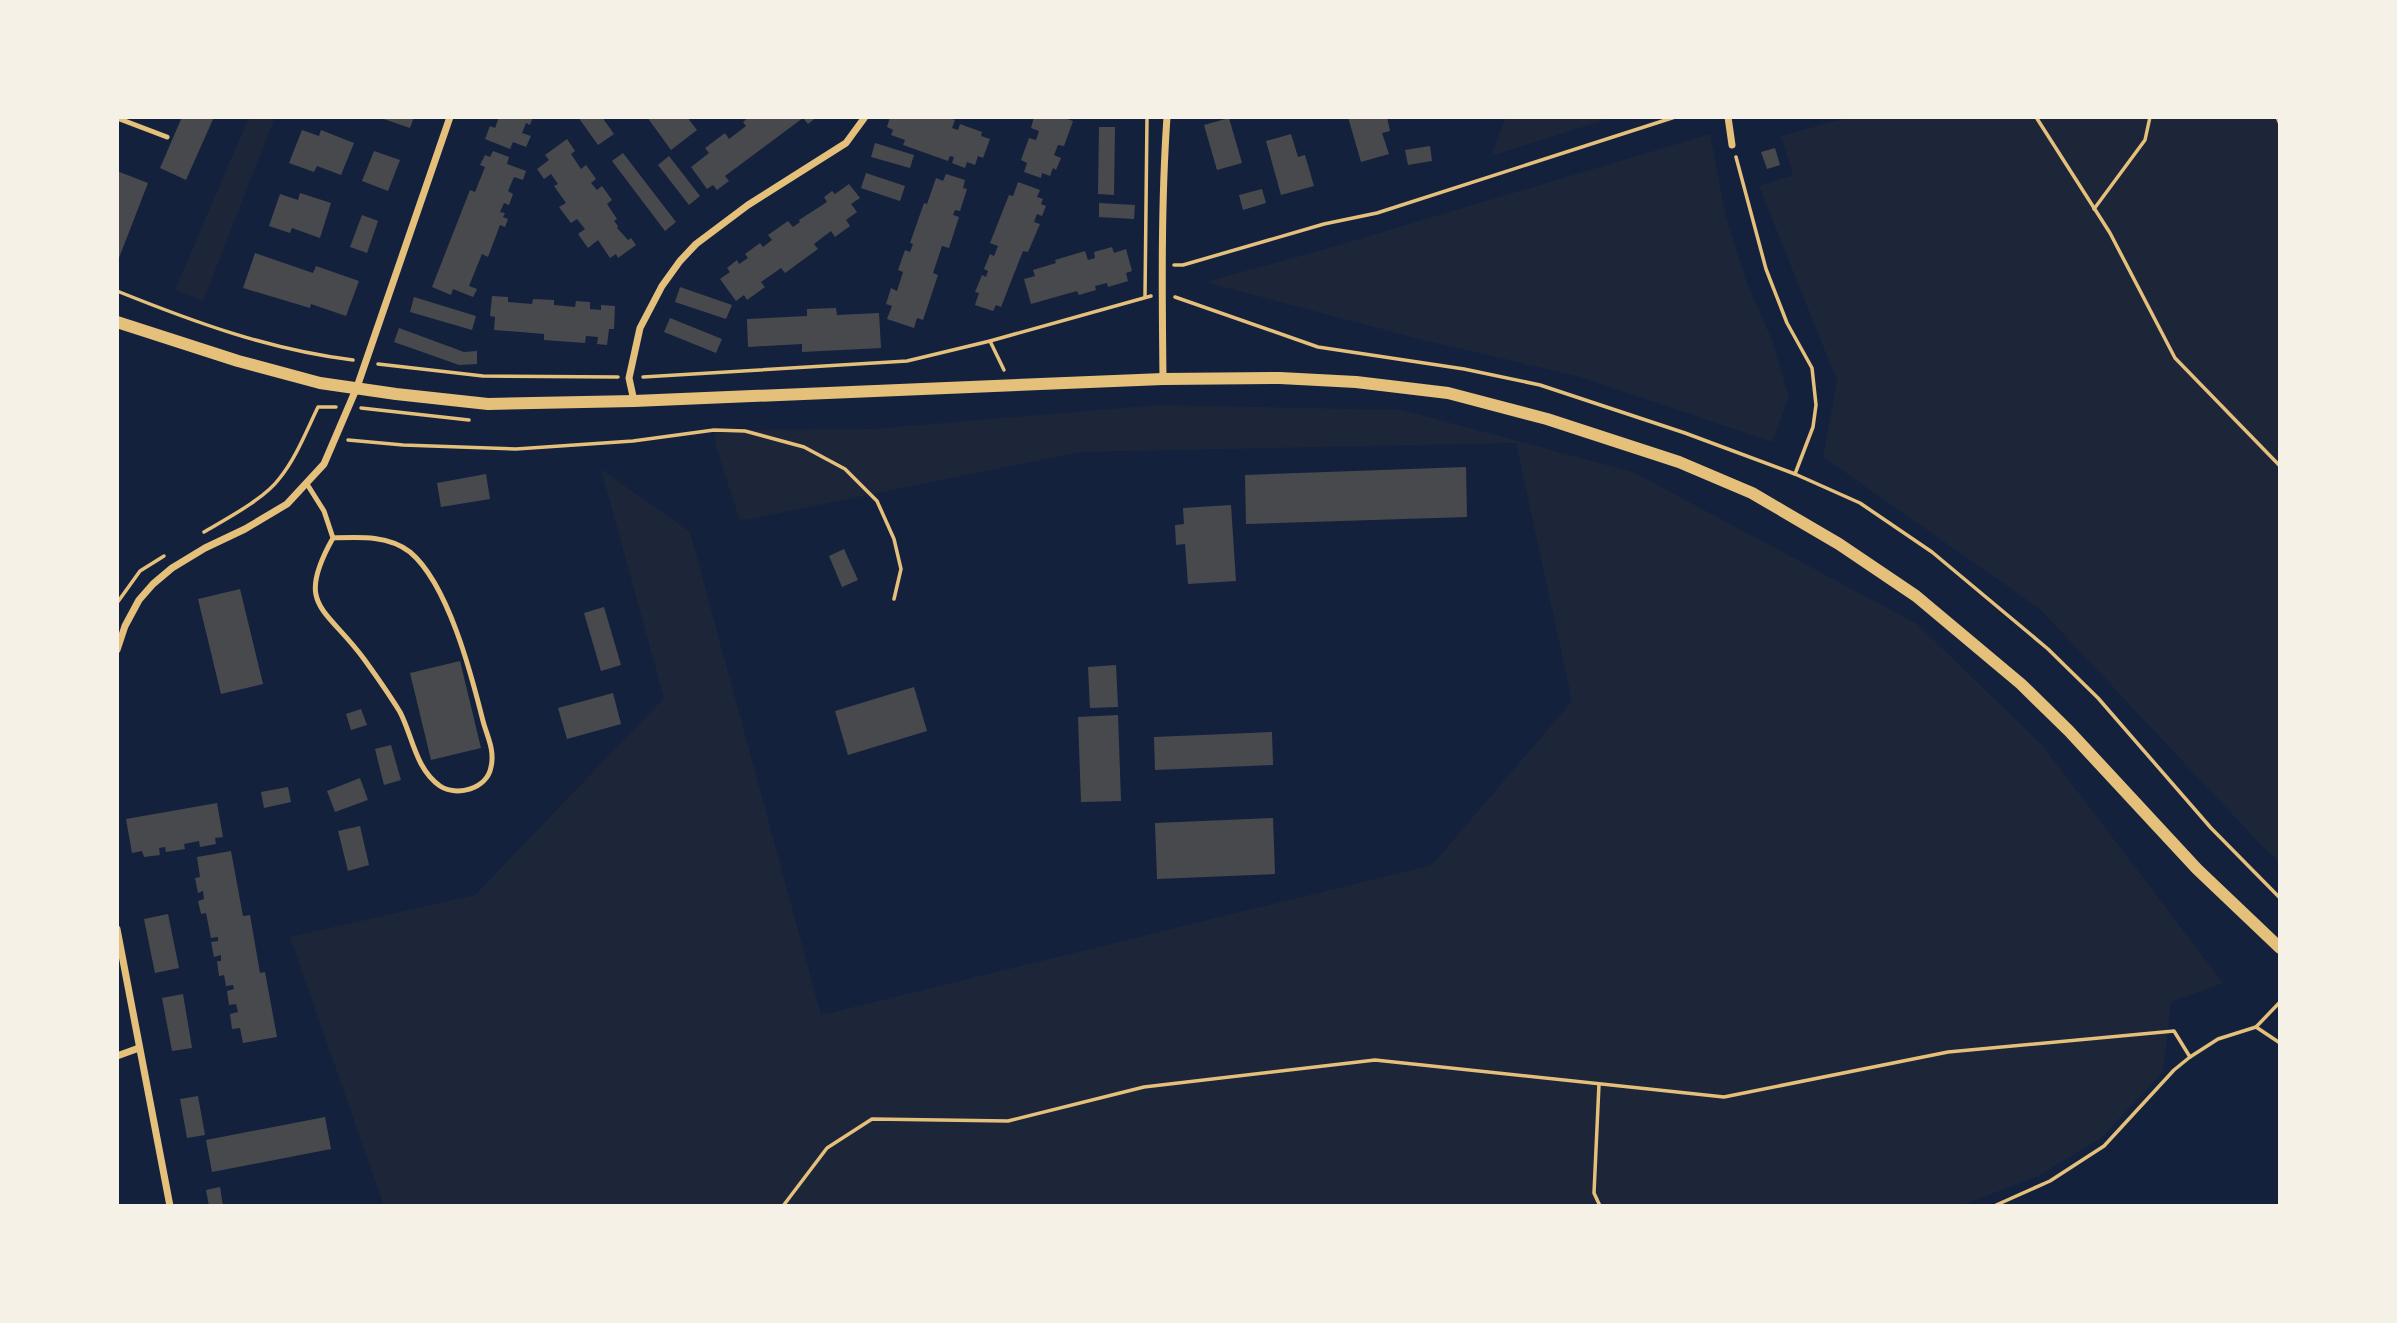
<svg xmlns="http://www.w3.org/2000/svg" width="2397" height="1323" font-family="Ubuntu,sans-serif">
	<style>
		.green { fill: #1d2539 }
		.building { fill: #48494c }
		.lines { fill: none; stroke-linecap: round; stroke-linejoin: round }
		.path { stroke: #e5c07b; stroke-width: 3.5 }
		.service { stroke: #e5c07b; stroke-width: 5 }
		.minor { stroke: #e5c07b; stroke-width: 7 }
		.tertiary { stroke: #e5c07b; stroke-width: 12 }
	</style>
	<rect width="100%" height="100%" fill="#14213d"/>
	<g class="green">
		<path d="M249,117h26l-72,184 -28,-11z"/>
		<path d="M1506,117h108l-123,39z"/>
		<path d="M1849,117h431v745l-17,-15 -223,-238 -217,-152 14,-76 -78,-195 34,-11 -12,-39z"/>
		<path d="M1710,134l16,83 20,64 26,59 17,57 -17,45 -191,-65 -158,-37 -218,-58 124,-34z"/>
		<path d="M1158,405l244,5 231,62 284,152 126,122 180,237 -52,19 -8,70 -63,67 -62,37 -78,30h-1576l-94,-269 185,-42 189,-197 -63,-229 89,63 131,483 611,-150 140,-164 -56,-258 -436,9 -340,69 -24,-74 -2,-17 158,-1z"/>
	</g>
	<g class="building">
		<path d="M182,117h32l-28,63 -26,-12z"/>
		<path d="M378,117h36l-4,11z"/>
		<path d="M499,117h34l-3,8 -4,-2 -4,10 9,3 -5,11 -13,-5 -3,7 -25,-10 5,-13 5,2z"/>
		<path d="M578,117h24l12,17 -16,11z"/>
		<path d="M647,117h40l10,13 -26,20z"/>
		<path d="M749,117h68l-9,7 -5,-6 -78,58 4,5 -12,9 -4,-5 -6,4 -16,-22 18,-14 -4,-5 20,-15 4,6 17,-13 -3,-4z"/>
		<path d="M890,117h57l8,3 -3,8 6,2 2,-6 22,8 -1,4 9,3 -7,19 -5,-2 -3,9 -8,-3 -2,6 -13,-5 2,-6 -4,-1 -2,5 -45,-16 2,-5 -14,-5 2,-5 -6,-3z"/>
		<path d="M1034,117h34l-1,2 6,2 -9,25 -6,-1 -4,10 7,3 -5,12 -3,-2 -3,8 -8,-3 -1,5 -17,-6 3,-9 -6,-3 8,-22 7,2 3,-9 -8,-3z"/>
		<path d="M1348,117h39l3,14 -8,2 7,21 -28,8z"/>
		<path d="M1229,118l13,45 -25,7 -13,-45z"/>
		<path d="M1099,127h16l-1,68 -16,-1z"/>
		<path d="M302,130l17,6 2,-6 33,13 -13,32 -24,-9 -3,6 -25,-9z"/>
		<path d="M1291,134l7,23 7,-2 9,31 -33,9 -15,-54z"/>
		<path d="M567,139l8,12 -4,3 10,15 5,-4 10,14 -5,4 6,7 5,-4 10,14 -5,4 10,15 -3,2 4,5 -1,2 11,12 3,-2 5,7 -18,13 -2,-4 -6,4 -12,-18 -10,8 -10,-14 7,-5 -8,-10 -6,4 -12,-16 7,-4 -12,-17 4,-2 -7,-10 -7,5 -7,-10 12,-9 -4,-5z"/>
		<path d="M875,143l39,12 -4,13 -39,-11z"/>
		<path d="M1430,146l2,15 -24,4 -3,-15z"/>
		<path d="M1775,148l5,17 -13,4 -6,-17z"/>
		<path d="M374,151l26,9 -12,31 -26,-10z"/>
		<path d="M493,151l16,6 -2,7 19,7 -3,9 -9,-3 -6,14 5,3 -4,11 -5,-2 -4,9 5,1 -2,4 5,2 -3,8 -5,-2 -12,32 -6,-3 -13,32 8,3 -4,8 -20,-8 -2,6 -19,-8 38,-97 5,2 10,-25 -5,-2 5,-10 5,2z"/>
		<path d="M623,153l53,69 -11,9 -53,-70z"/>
		<path d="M669,156l31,40 -11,9 -31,-40z"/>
		<path d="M117,171l31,12 -31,80z"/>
		<path d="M866,173l39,13 -5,15 -39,-13z"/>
		<path d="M946,174l19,6 -2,8 4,1 -7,22 -5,-1 -2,5 6,2 -10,31 -7,-2 -9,27 5,2 -15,45 -6,-2 -3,10 -27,-9 5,-13 -6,-2 5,-16 6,3 6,-19 -5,-2 7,-20 5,2 3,-8 -3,-1 14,-40 3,1 9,-26 7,3z"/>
		<path d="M1018,182l22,8 -3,7 6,2 -2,5 5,2 -4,10 -5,-2 -3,8 6,2 -12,28 -5,-1 -22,56 -5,-2 -3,6 -18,-6 4,-12 -4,-1 7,-17 4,2 2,-6 -4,-2 6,-15 4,2 4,-10 -8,-3 19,-48 4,1z"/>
		<path d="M849,184l11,14 -9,6 6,8 -11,8 4,6 -15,11 -4,-6 -17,13 4,5 -33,24 -4,-5 -20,14 4,5 -18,13 -3,-5 -8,6 -16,-22 10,-7 -3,-4 10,-8 2,4 9,-6 -3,-4 15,-11 3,4 9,-7 -4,-5 20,-14 5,6 7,-5 -1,-2 28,-18 -3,-5 8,-6 3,3z"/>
		<path d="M1262,189l4,14 -23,7 -4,-15z"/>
		<path d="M300,193l31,10 -11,35 -28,-10 -2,5 -21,-7 11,-32 18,6z"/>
		<path d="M1099,203l36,2 -1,14 -35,-2z"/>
		<path d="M362,215l16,6 -11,32 -17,-6z"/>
		<path d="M1112,247l2,6 12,-4 6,22 -6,2 2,8 -20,6 -1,-4 -12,3 1,4 -17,5 -2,-4 -46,13 -7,-25 11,-3 -2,-6 23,-7 -1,-3 30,-9 3,9 7,-2 -1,-6z"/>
		<path d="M255,253l58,20 3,-7 43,15 -13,35 -35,-12 -1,4 -67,-20z"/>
		<path d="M680,287l52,18 -6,14 -51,-17z"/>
		<path d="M492,296l16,1v5l24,2 1,-5 21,1v5l21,2 1,-6 14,1v7l11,1v-5l14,1 -1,23h-5l-2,16 -10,-1 1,-7 -12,-1 -1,7 -41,-3v-6l-50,-4 1,-13 -5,-1z"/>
		<path d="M414,297l62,19 -4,14 -62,-18z"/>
		<path d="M836,308l1,7 42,-2 2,35 -79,4v-8l-54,3 -1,-28 60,-3v-7z"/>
		<path d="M670,318l52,21 -6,14 -52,-21z"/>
		<path d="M399,328l65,24 13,-1v13l-18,1 -65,-23z"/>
		<path d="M1466,467l1,50 -221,7 -1,-49z"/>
		<path d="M486,474l4,25 -49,8 -4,-24z"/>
		<path d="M1231,505l5,76 -48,3 -3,-40 -9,1 -1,-20 9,-1 -1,-16z"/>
		<path d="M844,549l14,31 -16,7 -13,-31z"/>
		<path d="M240,589l23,95 -42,10 -23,-95z"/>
		<path d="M604,607l17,58 -20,6 -17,-58z"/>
		<path d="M460,661l21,87 -50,12 -21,-87z"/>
		<path d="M1116,665l2,42 -28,1 -2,-41z"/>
		<path d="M914,687l13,44 -79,24 -13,-44z"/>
		<path d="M613,693l8,31 -54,15 -9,-31z"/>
		<path d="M361,709l6,16 -16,5 -5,-16z"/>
		<path d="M1118,715l3,86 -40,1 -3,-85z"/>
		<path d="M1272,732l1,33 -118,5 -1,-33z"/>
		<path d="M391,745l10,35 -17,5 -9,-36z"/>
		<path d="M360,778l8,22 -33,12 -8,-21z"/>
		<path d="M288,787l3,15 -27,6 -3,-16z"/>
		<path d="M217,803l6,34 -8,1 1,6 -16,3 -1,-6 -15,3 1,5 -19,3 -1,-5 -6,1 1,7 -16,2 -2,-6 -10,2 -6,-34z"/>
		<path d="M1273,818l2,56 -118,5 -2,-56z"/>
		<path d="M360,826l9,39 -21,6 -10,-40z"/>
		<path d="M231,851l12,65 7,-1 10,58 5,-1 12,65 -34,6 -3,-15 -8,1 -2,-15 8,-2 -2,-8 -7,1 -2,-14 7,-2 -1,-4 -7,1 -2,-11 -5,1 -2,-15h4v-6l-7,2 -3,-15 7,-1v-4l-7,1 -5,-25 -5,1 -3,-13 6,-2 -1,-8 -5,2 -3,-15 5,-1 -3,-20z"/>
		<path d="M168,914l11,54 -24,5 -11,-54z"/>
		<path d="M183,994l9,54 -20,3 -10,-53z"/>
		<path d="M198,1096l7,39 -18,3 -7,-39z"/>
		<path d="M325,1117l6,32 -119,23 -6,-32z"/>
		<path d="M220,1187l3,19h-14l-3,-16z"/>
	</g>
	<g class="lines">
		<g class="path">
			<path d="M2036,117l74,116 65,125 105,108"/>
			<path d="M2277,117l3,7"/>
			<path d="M1736,157l30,112 21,54 25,45 4,37 -3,22 -18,47"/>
			<path d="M2094,209l51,-69 5,-23"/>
			<path d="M1174,265h9l141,-41 53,-11 298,-96"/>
			<path d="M117,291c77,31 153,59 236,69"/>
			<path d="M1145,297l2,-180"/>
			<path d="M1175,297l143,50 146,22 76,16 145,48 110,41 65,29 72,49 116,97 50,49 113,130 69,70"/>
			<path d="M990,341l14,29"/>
			<path d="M378,364l105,12 135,1"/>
			<path d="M643,377l264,-16 83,-20 161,-45"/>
			<path d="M361,408l108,12"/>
			<path d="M348,440l55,5 113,4 117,-8 81,-11 31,1 59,16 41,22 32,32 17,38 7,30 -7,30"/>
			<path d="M204,532c22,-13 60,-33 75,-53 17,-21 27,-47 39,-72h18"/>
			<path d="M117,603l23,-32 24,-15"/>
			<path d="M2256,1027l24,16"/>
			<path d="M1599,1084l-5,109 6,13"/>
			<path d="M783,1206l44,-58 45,-29 136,2 136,-34 231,-27 349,37 224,-45 226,-21 16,26"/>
			<path d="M1994,1206l56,-25 54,-35 70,-76 16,-13 28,-18 38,-12 24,-25"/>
		</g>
		<g class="service">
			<path d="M117,118l50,19"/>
			<path d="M307,484l17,27 9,27c26,-1 55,-3 77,14 38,32 61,121 73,169 4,15 12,29 8,46 -4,22 -34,30 -51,19 -25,-18 -27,-49 -40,-74 -11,-18 -23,-35 -36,-53 -38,-52 -70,-52 -31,-121"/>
		</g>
		<g class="minor">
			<path d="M1728,117l4,28"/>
			<path d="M1163,379c-1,-87 -2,-175 4,-262"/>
			<path d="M634,401l-5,-23 11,-50 22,-42 18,-25 16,-17 52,-39 98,-62 19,-26"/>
			<path d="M117,650l8,-24 14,-26 14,-16 19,-16 33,-20 40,-19 42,-25 37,-40 33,-77 93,-270"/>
			<path d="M117,929l53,277"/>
			<path d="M117,1056l22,-8"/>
		</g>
		<path class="tertiary" d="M117,322l121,39 82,22 76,11 92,10 146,-3 529,-22 117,-1 76,4 92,11 99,26 132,43 73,31 87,51 77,52 105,88 48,47 128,138 83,79"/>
	</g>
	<rect width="2397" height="1323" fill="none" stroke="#f6f1e7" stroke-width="238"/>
</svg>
